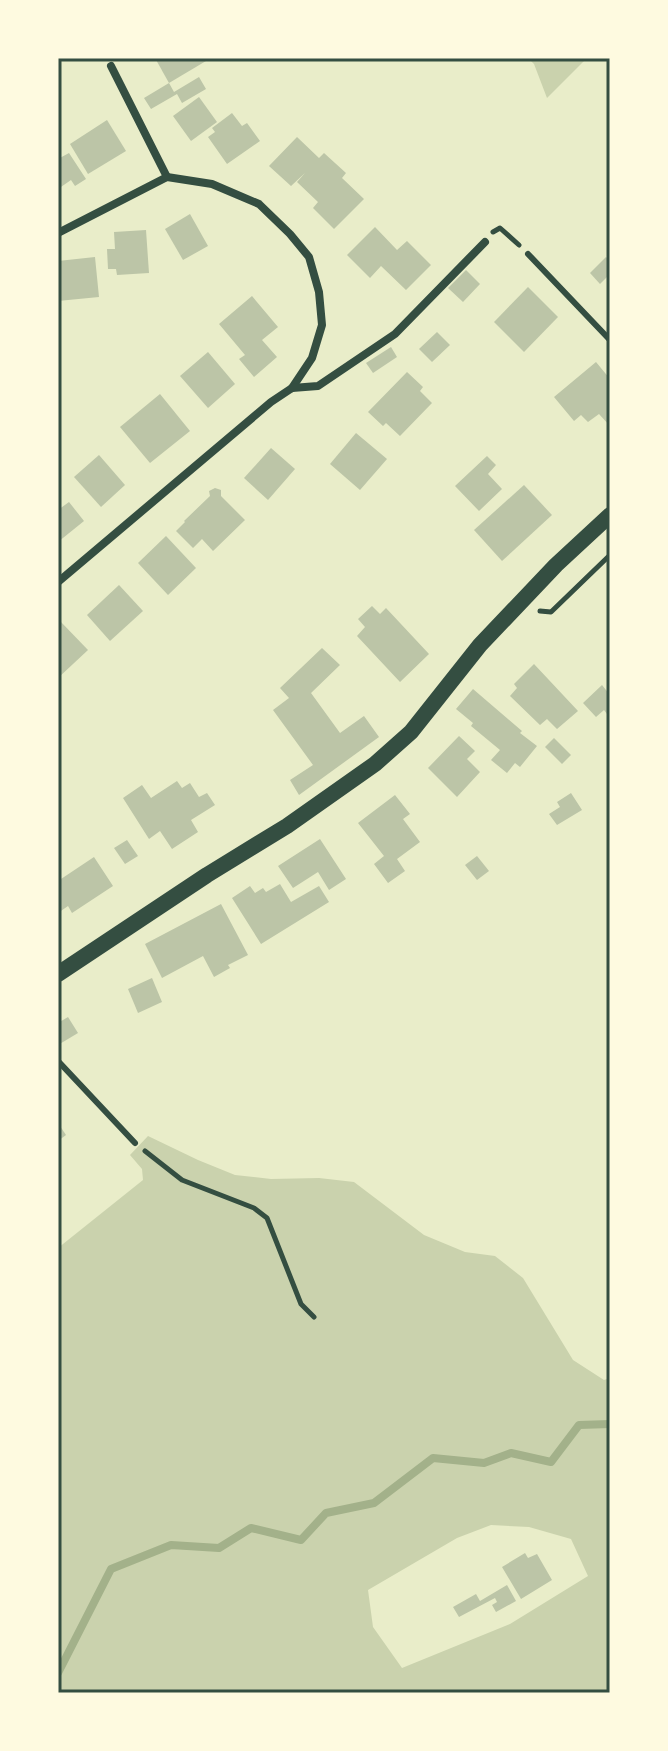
<svg xmlns="http://www.w3.org/2000/svg" width="668" height="1751" font-family="'Sofia Sans Condensed',sans-serif">
	<style>
		.green { fill: #cad2ad; fill-rule: evenodd }
		.lines { fill: none; stroke-linecap: round; stroke-linejoin: round }
		.stream { stroke: #a3b18a; stroke-width: 8 }
		.building { fill: #bcc5a7 }
		.path { stroke: #344e41; stroke-width: 5 }
		.service { stroke: #344e41; stroke-width: 6 }
		.minor { stroke: #344e41; stroke-width: 8 }
		.secondary { stroke: #344e41; stroke-width: 16 }
		.neatline { fill: none; stroke: #344e41; stroke-width: 3 }
	</style>
	<rect width="100%" height="100%" fill="#e9edc9"/>
	<g class="green">
		<path d="M528,58h59l-40,40 -13,-34z"/>
		<path d="M148,1136l50,24 37,15 36,4 48,-1 35,4 70,53 41,17 30,4 28,22 50,82 31,20 6,-2v315h-552v-445l85,-68 -1,-11 -12,-14zM491,1525l38,2 42,12 17,37 -78,48 -108,44 -29,-41 -5,-37 89,-52z"/>
	</g>
	<g class="lines">
		<path class="stream" d="M58,1673l53,-104 60,-24 48,3 32,-20 50,12 25,-27 48,-10 59,-45 51,5 27,-10 40,9 28,-37 31,-1"/>
	</g>
	<g class="building">
		<path d="M155,58h49l2,3 -37,22z"/>
		<path d="M199,77l7,12 -24,14 -5,-9 -26,15 -7,-11 25,-15 5,9z"/>
		<path d="M199,97l18,25 -26,19 -18,-25z"/>
		<path d="M232,113l10,13 5,-3 13,18 -33,23 -19,-27 7,-5 -3,-4z"/>
		<path d="M107,120l19,31 -38,23 -18,-30z"/>
		<path d="M297,137l22,21 5,-5 22,20 -4,5 22,21 -30,30 -21,-21 5,-6 -21,-20 8,-9 -14,13 -22,-20z"/>
		<path d="M69,153l17,26 -11,7 -4,-6 -13,9v-30z"/>
		<path d="M190,214l18,32 -25,14 -18,-31z"/>
		<path d="M375,227l22,23 10,-9 24,24 -25,25 -25,-24 -11,12 -23,-23z"/>
		<path d="M146,230l3,43 -32,2 -1,-6h-8l-1,-20h8l-1,-17z"/>
		<path d="M95,257l4,40 -41,4v-23h2l-2,-17z"/>
		<path d="M606,257l4,4v13l-10,10 -10,-11z"/>
		<path d="M466,270l14,14 -17,18 -15,-14z"/>
		<path d="M528,287l30,30 -34,35 -30,-30z"/>
		<path d="M252,296l26,31 -16,13 15,17 -23,20 -15,-18 6,-4 -26,-31z"/>
		<path d="M437,332l13,13 -18,17 -13,-13z"/>
		<path d="M391,347l6,10 -24,16 -7,-10z"/>
		<path d="M208,352l27,32 -27,24 -28,-32z"/>
		<path d="M596,362l14,17v47l-11,-12 -11,8 -7,-7 -7,6 -20,-24z"/>
		<path d="M407,372l16,15 -3,4 12,12 -32,33 -14,-13 -3,3 -15,-14z"/>
		<path d="M160,394l30,37 -40,32 -30,-36z"/>
		<path d="M356,433l31,26 -27,31 -30,-26z"/>
		<path d="M271,448l24,21 -27,31 -24,-22z"/>
		<path d="M99,455l26,30 -24,22 -27,-30z"/>
		<path d="M487,456l9,9 -8,9 14,15 -23,22 -24,-25z"/>
		<path d="M524,485l28,30 -50,46 -28,-31z"/>
		<path d="M215,488l6,2v6l24,24 -32,31 -11,-12 -9,9 -17,-17 9,-9 -1,-1 26,-25 -1,-5z"/>
		<path d="M69,502l15,19 -26,21v-32z"/>
		<path d="M166,536l30,32 -28,27 -30,-32z"/>
		<path d="M119,585l24,26 -33,30 -23,-26z"/>
		<path d="M372,606l8,8 6,-6 43,46 -29,28 -43,-46 8,-9 -7,-8z"/>
		<path d="M60,621l28,29 -30,28v-55z"/>
		<path d="M322,648l18,17 -29,28 29,40 24,-17 15,21 -80,58 -9,-15 23,-15 -40,-55 16,-12 -9,-10z"/>
		<path d="M534,664l44,47 -21,18 -10,-10 -7,6 -30,-29 7,-8 -3,-4z"/>
		<path d="M602,685l8,10v16l-3,3 -3,-4 -8,7 -13,-14z"/>
		<path d="M473,689l49,42 -2,2 17,13 -17,21 -5,-4 -8,10 -16,-13 9,-10 -29,-24 2,-3 -17,-14z"/>
		<path d="M459,736l16,15 -8,8 13,13 -23,25 -29,-29z"/>
		<path d="M554,738l17,17 -9,9 -17,-17z"/>
		<path d="M177,781l5,7 8,-5 9,14 8,-4 8,12 -24,15 7,12 -26,17 -12,-18 -11,8 -26,-41 19,-13 9,13z"/>
		<path d="M571,793l11,17 -25,15 -8,-11 11,-7 -3,-5z"/>
		<path d="M395,795l15,19 -7,5 17,23 -23,17 8,12 -17,12 -14,-19 10,-8 -26,-33z"/>
		<path d="M320,839l26,40 -17,11 -11,-18 -25,16 -15,-22z"/>
		<path d="M127,840l11,16 -13,8 -11,-16z"/>
		<path d="M477,856l12,15 -12,9 -12,-15z"/>
		<path d="M94,857l19,29 -41,27 -4,-7 -10,7v-32z"/>
		<path d="M280,884l11,18 28,-16 10,16 -68,42 -29,-46 18,-12 5,7 8,-5 3,4z"/>
		<path d="M221,904l27,51 -20,10 2,3 -16,9 -11,-21 -41,22 -17,-34z"/>
		<path d="M152,978l10,24 -24,11 -10,-24z"/>
		<path d="M68,1017l10,16 -20,12v-22z"/>
		<path d="M58,1123l8,12 -8,6z"/>
		<path d="M525,1553l3,5 9,-4 15,26 -31,19 -19,-32z"/>
		<path d="M507,1585l9,16 -20,11 -4,-7 5,-3 -2,-4 -36,19 -6,-10 23,-13 4,7z"/>
	</g>
	<g class="lines">
		<g class="path">
			<path d="M493,232l7,-4 19,17"/>
			<path d="M540,611l11,1 59,-57"/>
			<path d="M145,1151l37,29 72,28 13,10 34,86 13,13"/>
		</g>
		<g class="service">
			<path d="M528,254l82,86"/>
			<path d="M58,1061l77,82"/>
		</g>
		<g class="minor">
			<path d="M111,66l56,111"/>
			<path d="M58,233l109,-56 45,7 47,20 31,30 19,23 10,35 3,33 -10,33 -20,30"/>
			<path d="M58,582l213,-180 21,-14 26,-2 77,-52 90,-92"/>
		</g>
		<path class="secondary" d="M58,974l149,-99 80,-49 88,-62 36,-32 69,-87 76,-80 54,-50"/>
	</g>
	<rect width="668" height="1751" fill="none" stroke="#fefae0" stroke-width="120"/>
	<rect x="60" y="60" width="548" height="1631" class="neatline"/>
</svg>
